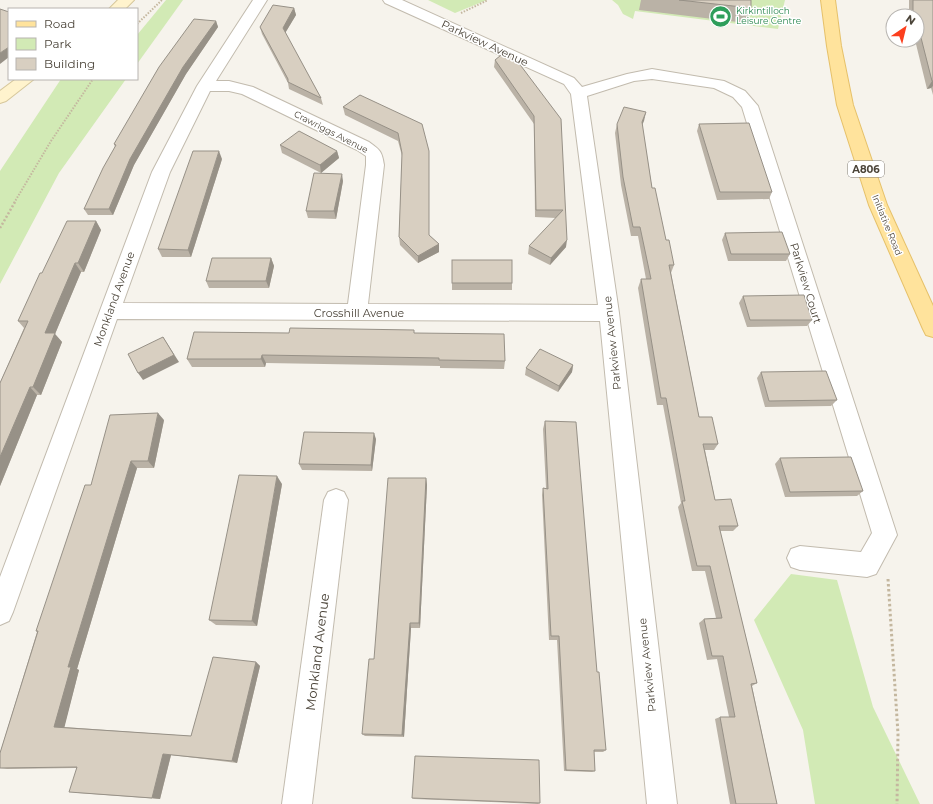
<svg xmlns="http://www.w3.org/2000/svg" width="933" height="804" font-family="Montserrat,sans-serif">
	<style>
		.green { fill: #d2eab5 }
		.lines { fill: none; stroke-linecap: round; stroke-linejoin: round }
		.minor-casing { stroke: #c2bbae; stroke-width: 2 }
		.secondary-casing { stroke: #d6c79b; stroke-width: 2 }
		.primary-casing { stroke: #e6c16a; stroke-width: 2 }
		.path-far2 { stroke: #c4b79f; stroke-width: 2; stroke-dasharray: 1.5 1.5; stroke-linecap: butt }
		.path-far1 { stroke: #c4b79f; stroke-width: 2.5; stroke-dasharray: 2 2; stroke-linecap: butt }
		.path { stroke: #c4b79f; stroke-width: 3; stroke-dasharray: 2.5 2.5; stroke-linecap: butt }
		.minor { fill: #fff; fill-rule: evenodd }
		.secondary { fill: #fff3cd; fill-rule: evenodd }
		.primary { fill: #ffe39c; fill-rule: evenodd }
		.wall { fill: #bab2a6 }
		.shaded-wall { fill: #979187 }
		.building { fill: #d8cfc1; stroke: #979187 }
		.labels { text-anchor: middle; stroke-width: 3; stroke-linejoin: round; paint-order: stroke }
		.far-leisure-label { font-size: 9px; fill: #27864d; stroke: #fff; text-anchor: start }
		.far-street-label { font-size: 9px; fill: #4b4439; stroke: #fff }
		.shield { fill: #fff; stroke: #817c74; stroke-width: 1 }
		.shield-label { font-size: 10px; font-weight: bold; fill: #4b4439 }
		.street-label { font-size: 11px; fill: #4b4439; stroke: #fff }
		.near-street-label { font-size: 13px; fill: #4b4439; stroke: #fff }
	</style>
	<rect width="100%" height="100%" fill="#f6f3ec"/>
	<g class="green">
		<path d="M166,0h17l-46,64v-29z"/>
		<path d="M428,0h59l-32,13z"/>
		<path d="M612,0h173l-7,29 -143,-18 -2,8 -10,-5 -5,-9z"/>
		<path d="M61,79h65l-67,94 -59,111v-113z"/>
		<path d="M791,574l46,6 36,127 47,97h-105l-12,-74 -49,-110z"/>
	</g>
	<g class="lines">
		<defs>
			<g id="minor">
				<path d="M253,0h14l-51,81h13l24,6 116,55c11,8 13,9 15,23l-16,139 230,1 -27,-211 -7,-10 -179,-81 -2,-3h19l172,78 8,9 45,-13 25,-5 72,12 21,10 13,15 139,429 -21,39 -9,3 -67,-7 -9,-3 -4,-9 4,-9 9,-3 61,6 11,-19 -130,-426 -9,-10 -19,-9 -62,-9 -18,2 -47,15 32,217 58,491h-30l-47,-483 -483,-2 -104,293 -4,9 -9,4v-48l152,-405 45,-86zM210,91h19l13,3 115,56 9,6v9l-18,139 -225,-1 47,-131z"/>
				<path d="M336,489l8,3 4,8 -36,304h-30l42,-304 4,-8z"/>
			</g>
			<g id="secondary">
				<path d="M118,0h16l-9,9h-16z"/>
				<path d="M16,79h18l-28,22 -6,2v-12z"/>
			</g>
			<path id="primary" d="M821,0h14l6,46 12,59 34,100 46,101v31l-7,-2 -3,-6 -54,-124 -32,-100 -10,-59z"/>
		</defs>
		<use href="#minor" class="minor-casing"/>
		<use href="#secondary" class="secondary-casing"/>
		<use href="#primary" class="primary-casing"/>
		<g class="path-far2">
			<path d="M461,13l27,-13"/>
			<path d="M137,24l25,-24"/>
			<path d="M14,203l37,-62 42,-62"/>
		</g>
		<path class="path-far1" d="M0,228l15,-26"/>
		<path class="path" d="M888,579l10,155 -1,70"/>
		<use href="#minor" class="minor"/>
		<use href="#secondary" class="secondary"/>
		<use href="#primary" class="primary"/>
	</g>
	<g class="wall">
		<path d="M641,0h110v8l-5,15 -107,-13z"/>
		<path d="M909,0h24v95l-2,-7 -4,1 -12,-49h2v-24h-8z"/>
		<path d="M294,8l2,7 -11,18 36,65 2,7 -34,-16 -1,-6 -26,-49 -2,-7z"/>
		<path d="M216,21l2,6 -32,47 -52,91 -21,50h-25l-4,-6 31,-62 -1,-3z"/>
		<path d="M495,60l66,59 5,128 -16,18 -22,-11 1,-8 27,-28 -21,-1 -1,-93 -40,-57z"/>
		<path d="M360,95l69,56v84l10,9v8l-21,11 -18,-18 -1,-8 3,-81 -4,-15 -53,-26 -2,-8z"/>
		<path d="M646,112l-4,12 10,64 14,52 8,25 -3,8 28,144 19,27 -4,6h-9l10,50 23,26 -5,5h-13l37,152 -5,3 25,118h-47l-15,-85 5,-2h9l-12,-58 -10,1 -8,-37 5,-4 12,-1 -11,-47h-13l-14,-64 3,-4 -18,-98h-6l-19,-117 3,-9h5l-8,-43h-7l-10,-51 -6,-52 2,-9z"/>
		<path d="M699,124l73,68 -3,7 -52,1 -20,-69z"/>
		<path d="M280,145l57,6 2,7 -18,15 -39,-20z"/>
		<path d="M222,159l-31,98h-29l-4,-8z"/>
		<path d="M343,181l-7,38 -28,-1 -2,-7z"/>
		<path d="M96,221l5,9 -17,42h-3l-26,62 7,8 -21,53h-4l-37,91v-103l24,-55 -6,-7 24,-48z"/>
		<path d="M725,233l65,21 -4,7h-58l-6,-21z"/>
		<path d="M271,258l3,8 -5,22h-60l-3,-7z"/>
		<rect x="452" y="283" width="60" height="7"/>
		<path d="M743,296l69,24 -5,6 -60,1 -8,-24z"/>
		<path d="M414,333l91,28 -1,8 -64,-1v-2l-174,-3 -1,4h-73l-5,-8z"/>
		<path d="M573,365l-1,7 -14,20 -33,-17 1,-7z"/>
		<path d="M761,372l76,28 -6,6 -66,1 -8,-29z"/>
		<path d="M164,420l-10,48h-17l-60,201 2,1 -15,57 127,9 65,-74 4,4 -23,97 -66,-8 -11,44 -82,-6 -2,-25 -69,1 -7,-1v-15l37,-121 -1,-1 55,-146z"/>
		<path d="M545,421l52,251 9,78 -3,2h-9l1,19 -3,1 -28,-1 -7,-131h-8l-7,-145 1,-7h3l-3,-59z"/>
		<path d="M376,439l-4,32 -70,-1 -3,-6z"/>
		<path d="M780,458l83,33 -6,5 -72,1 -10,-33z"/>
		<path d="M426,478l1,7 -7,143h-9l-7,109 -39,-1 -3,-2 12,-75z"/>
		<path d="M282,484l-25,142 -41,-1 -7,-5z"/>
		<path d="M412,798l128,5 -2,1 -124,-5z"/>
	</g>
	<g class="shaded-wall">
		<path d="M294,8l2,7 -12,20 -1,-7z"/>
		<path d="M216,21l2,6 -32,47 -52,91 -21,50 -4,-6 21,-50 53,-92z"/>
		<path d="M9,47v10l-9,7v-11z"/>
		<path d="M932,81h1v5l-2,2 -4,1z"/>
		<path d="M646,112l-2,9 -4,9 2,-8z"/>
		<path d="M219,151l3,8 -31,98 -3,-7z"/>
		<path d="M337,151l2,7 -18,15 -1,-8z"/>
		<path d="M342,174l1,7 -7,38 -2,-8z"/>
		<path d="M96,221l5,9 -17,42 -6,-9z"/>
		<path d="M567,240l-1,7 -16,18 1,-7z"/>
		<path d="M439,244v8l-21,11v-7z"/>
		<path d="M271,258l3,8 -5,22 -3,-7z"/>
		<path d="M75,263l6,9 -26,62 7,8 -21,53 -8,-8 12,-54z"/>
		<path d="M163,337l16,25 -36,18 -5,-7z"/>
		<path d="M262,355l4,8 -1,4 -4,-8z"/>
		<path d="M573,365l-1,7 -14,20 1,-6z"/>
		<path d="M30,387l7,8 -37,91v-29z"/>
		<path d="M158,413l6,7 -10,48 -6,-7z"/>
		<path d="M374,433l2,6 -4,32 -1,-6z"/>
		<path d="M131,461l6,7 -60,201 2,1 -15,59 -10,-2 14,-60z"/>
		<path d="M277,476l5,8 -25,142 -5,-5z"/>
		<path d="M426,478l1,7 -7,143 -1,-5z"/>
		<path d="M410,623l1,5 -7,109 -2,-2z"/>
		<path d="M256,662l4,4 -23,97 -5,-2z"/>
		<path d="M163,754l8,1 -11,44 -8,-1z"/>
	</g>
	<g class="building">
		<path d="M679,0h72v8z"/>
		<path d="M913,0h20v81h-1l-15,-59v-6h-4z"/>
		<path d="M273,5l21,3 -11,20 38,70 -33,-16v-3l-28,-52z"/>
		<path d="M0,9l9,3v35l-9,6z"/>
		<path d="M194,19l22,2 -33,46 -53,92 -21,50h-25l19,-41 13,-23 -2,-1 45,-77z"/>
		<path d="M506,51l6,3 49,65 6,121 -16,18 -22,-12 34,-36h-27l-2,-94 -39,-56z"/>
		<path d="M360,95l62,29 7,27v84l10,9 -21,12 -19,-19 3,-84 -4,-20 -55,-26z"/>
		<path d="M624,107l22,5 -4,10 10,66h3l11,52h3l5,25h-5l30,152h13l6,27h-15l12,56 16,-1 7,27h-19l38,157 -6,1 26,120h-41l-16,-87h15l-12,-61h-11l-8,-37 18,-1 -12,-52h-13l-15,-65h3l-19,-103h-5l-20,-119h10l-11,-52h-7l-10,-50 -6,-53z"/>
		<path d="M749,123l23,69h-52l-21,-68z"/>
		<path d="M299,131l38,20 -17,14 -40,-20z"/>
		<path d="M193,151h26l-31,99 -30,-1z"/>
		<path d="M314,173l28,1 -8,37h-28z"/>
		<path d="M67,221h29l-18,42h-3l-30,70h10l-22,54h-3l-30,70v-74l28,-62h-10l22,-48h2z"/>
		<path d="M782,232l8,22h-59l-6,-21z"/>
		<path d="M212,258h59l-5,23h-60z"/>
		<rect x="452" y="260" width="60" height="23"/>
		<path d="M804,295l8,25h-62l-7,-24z"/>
		<path d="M290,328l124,2v3l90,1 1,27 -66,-1v-2l-177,-3 -1,4h-74l7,-27 95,1z"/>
		<path d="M163,337l11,18 -36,18 -10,-19z"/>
		<path d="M540,349l33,16 -14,21 -33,-18z"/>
		<path d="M826,371l11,29 -68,1 -8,-29z"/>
		<path d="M158,413l-10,48h-17l-63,206h3l-17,60 137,9 22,-79 43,5 -24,99 -69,-7 -11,44 -83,-6 8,-25 -77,1v-15l38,-122h-2l49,-146h6l19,-70z"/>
		<path d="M545,421l31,1 21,250h2l7,78h-12l1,21 -29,-1 -7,-134h-8l-8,-148 5,1z"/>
		<path d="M304,432l70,1 -3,32 -72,-1z"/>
		<path d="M851,457l12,34 -73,1 -10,-34z"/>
		<path d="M239,475l38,1 -25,145 -43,-1z"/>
		<path d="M388,478h38l-7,145h-9l-8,112 -40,-1 7,-75h5z"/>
		<path d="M415,756l124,4 1,43 -128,-5z"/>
	</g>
	<defs>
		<symbol id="stadium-disc" viewBox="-11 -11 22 22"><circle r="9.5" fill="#2e9e5b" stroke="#fff"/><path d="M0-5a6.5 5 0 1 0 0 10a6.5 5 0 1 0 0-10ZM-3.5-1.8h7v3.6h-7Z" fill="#fff"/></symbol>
	</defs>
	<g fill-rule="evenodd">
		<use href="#stadium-disc" x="708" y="4" width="25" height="25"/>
	</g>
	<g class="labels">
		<g class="far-leisure-label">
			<text x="736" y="14">Kirkintilloch<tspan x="736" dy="10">Leisure Centre</tspan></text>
		</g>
		<g class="far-street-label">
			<text transform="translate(331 132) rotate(27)" y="3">Crawriggs Avenue</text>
			<text transform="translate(887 225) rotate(68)" y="3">Initiative Road</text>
		</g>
		<rect class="shield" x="848" y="161" width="36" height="16" rx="3"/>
		<g class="shield-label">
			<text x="866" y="173">A806</text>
		</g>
		<g class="street-label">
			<text transform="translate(485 43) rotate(25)" y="4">Parkview Avenue</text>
			<text transform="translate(806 283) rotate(73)" y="4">Parkview Court</text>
			<text transform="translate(114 299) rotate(-70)" y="4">Monkland Avenue</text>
			<text x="359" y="317">Crosshill Avenue</text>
			<text transform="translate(612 343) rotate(-96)" y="4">Parkview Avenue</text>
			<text transform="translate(647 665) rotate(-96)" y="4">Parkview Avenue</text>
		</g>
		<g class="near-street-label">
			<text transform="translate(317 652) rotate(-83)" y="5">Monkland Avenue</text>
		</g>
	</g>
	<rect x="8" y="8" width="130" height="72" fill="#ffffff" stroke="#b7b4b0"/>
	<rect x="16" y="21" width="20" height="6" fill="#ffe39c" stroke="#b7b4b0"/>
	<text x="44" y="28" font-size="12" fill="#4b4439">Road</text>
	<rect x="16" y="38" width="20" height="12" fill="#d2eab5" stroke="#b7b4b0"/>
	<text x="44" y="48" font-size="12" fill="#4b4439">Park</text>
	<rect x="16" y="58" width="20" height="12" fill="#d8cfc1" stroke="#b7b4b0"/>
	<text x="44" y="68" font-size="12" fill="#4b4439">Building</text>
	<g transform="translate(905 28) rotate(35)"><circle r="19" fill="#ffffff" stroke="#b7b4b0"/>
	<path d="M0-3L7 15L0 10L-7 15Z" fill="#fc3f1d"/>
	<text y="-6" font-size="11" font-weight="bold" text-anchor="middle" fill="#4b4439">N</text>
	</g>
</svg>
